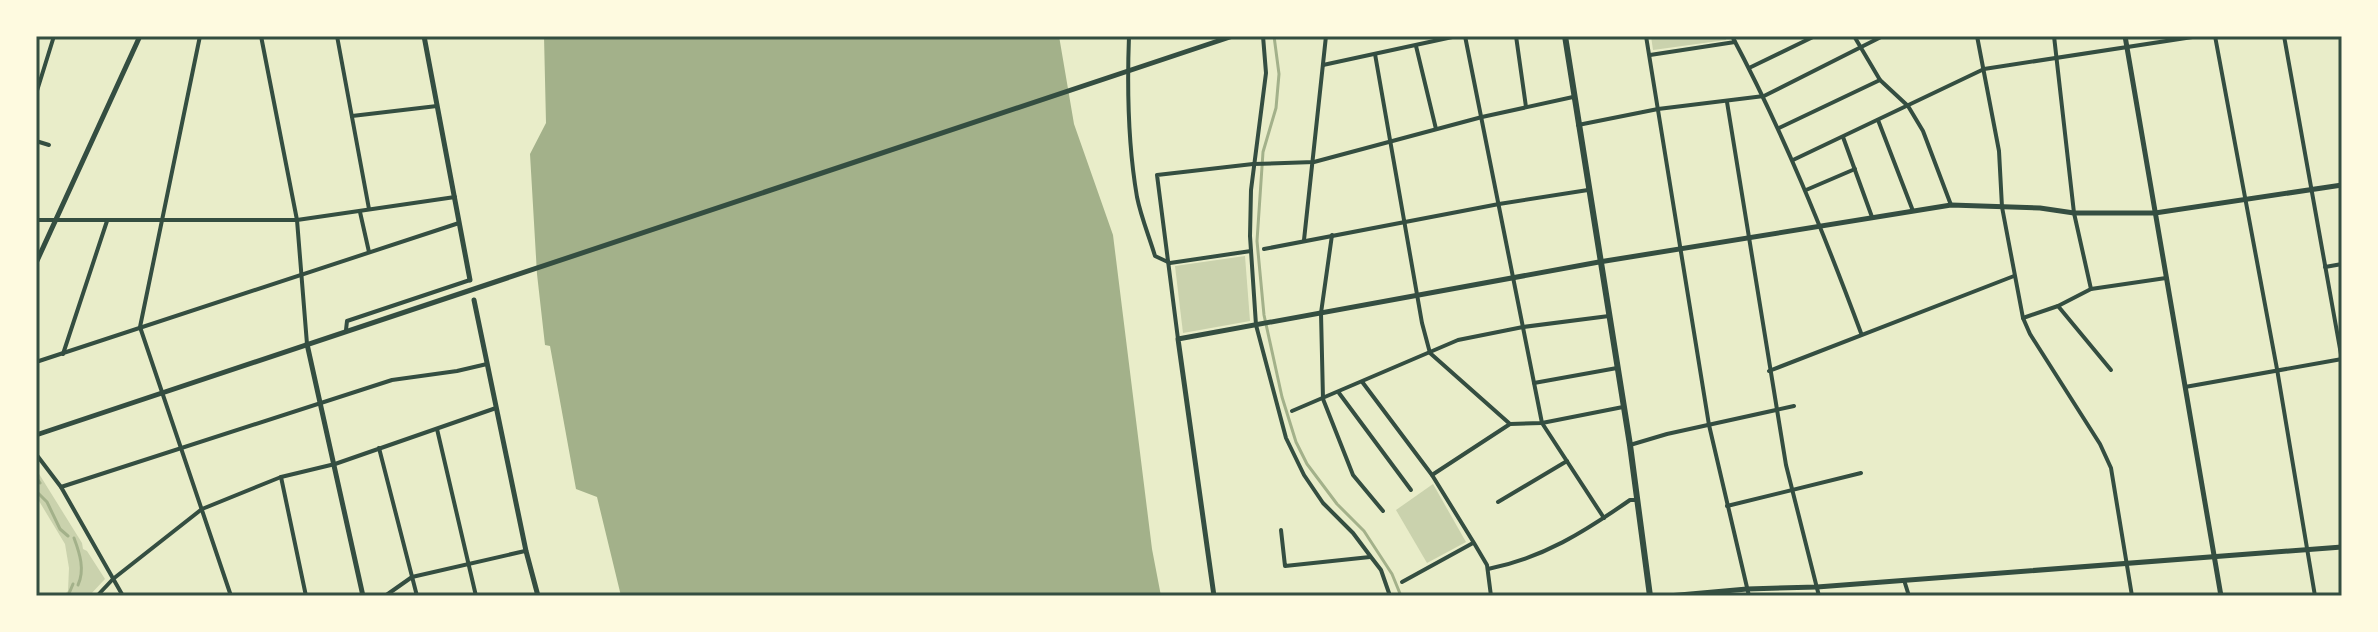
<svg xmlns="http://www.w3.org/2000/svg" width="2378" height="632" font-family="'Alegreya Sans',sans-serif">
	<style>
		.green { fill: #cad2ad }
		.water { fill: #a3b18a }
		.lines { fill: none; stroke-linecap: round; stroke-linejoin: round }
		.stream { stroke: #a3b18a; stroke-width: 3 }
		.minor { stroke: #344e41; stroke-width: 4 }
		.tertiary { stroke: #344e41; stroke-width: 5 }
		.secondary { stroke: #344e41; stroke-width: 6 }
		.neatline { fill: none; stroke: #344e41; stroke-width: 3 }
	</style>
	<rect width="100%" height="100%" fill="#e9edc9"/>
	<g class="green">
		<path d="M1651,36h76l-1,4 -73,10z"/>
		<path d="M1245,256l5,65 -67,12 -8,-67z"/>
		<path d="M36,469l46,74 1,6 4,2 18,28 -16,17h-26l5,-5 1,-23 -4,-24 -29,-48z"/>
		<path d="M1433,484l33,58 -39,21 -31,-53z"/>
	</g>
	<path class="water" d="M544,36h515l15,88 39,111 39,314 9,47h-540l-24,-99 -21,-8 -26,-143 -5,-1 -8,-71 -7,-120 16,-31z"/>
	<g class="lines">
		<g class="stream">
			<path d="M1274,36l5,38 -3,34 -13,44 -6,89 7,74 18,82 14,45 11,22 30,40 27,27 28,43 9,22"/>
			<path d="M36,477l4,6"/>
			<path d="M36,491l11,11 13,27 8,7"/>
			<path d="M74,538c6,16 11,32 4,47"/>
			<path d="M68,596l5,-12"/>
		</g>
		<g class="minor">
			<path d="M200,36l-60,291 91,269"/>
			<path d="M261,36l36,184 10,124"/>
			<path d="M337,36l32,173"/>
			<path d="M1129,36c-2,53 -1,109 8,161 4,20 12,39 18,59l15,7 81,-12"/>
			<path d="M1263,36l3,37 -15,117 -1,46 6,89 30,113 18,37 19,28 30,30 18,24 10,13 9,26"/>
			<path d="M1465,36l77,387 62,95"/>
			<path d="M1516,36l10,71"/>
			<path d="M1646,36l63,389 40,171"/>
			<path d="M1732,36c51,96 91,195 129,297"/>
			<path d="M1854,36l26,44 28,26 15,25 28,74"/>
			<path d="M1977,36l22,115 3,56 21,111 7,16 70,110 11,24 21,128"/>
			<path d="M2054,36l20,177 17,76"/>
			<path d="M2215,36l62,333 38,227"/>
			<path d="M2284,36l58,324"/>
			<path d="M1416,46l20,83"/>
			<path d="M1375,54l47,269 8,30 80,71"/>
			<path d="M1650,55l85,-13"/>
			<path d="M1323,65l134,-29"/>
			<path d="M1749,68l66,-32"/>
			<path d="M36,94l18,-58"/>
			<path d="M1727,102l59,363 33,131"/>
			<path d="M352,116l85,-10"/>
			<path d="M1878,120l35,91"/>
			<path d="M1578,125l80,-16 106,-13 119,-60"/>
			<path d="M1779,128l101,-48"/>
			<path d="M1843,137l29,80"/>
			<path d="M36,141l13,4"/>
			<path d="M1793,160l191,-91 215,-33"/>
			<path d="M1806,190l49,-21"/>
			<path d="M360,212l9,40"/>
			<path d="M36,220h261l158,-23"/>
			<path d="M1332,235l-11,78 2,86 30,76 30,36"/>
			<path d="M1304,240l22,-204"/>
			<path d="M1264,249l235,-45 89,-14"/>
			<path d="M2325,267l17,-3"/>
			<path d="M2058,306l53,64"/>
			<path d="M2023,318l35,-12 33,-17 75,-11"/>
			<path d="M346,330l1,-9 123,-41"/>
			<path d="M1178,339l-21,-164 96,-11 61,-2 168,-45 91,-20"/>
			<path d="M63,354l44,-133"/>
			<path d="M36,362l423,-139"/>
			<path d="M1769,371l245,-95"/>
			<path d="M1363,383l69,92 42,68 13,22 4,31"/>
			<path d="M1534,383l83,-15"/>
			<path d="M2185,387l157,-28"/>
			<path d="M1339,393l72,97"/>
			<path d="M1292,411l166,-71 65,-13 86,-11"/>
			<path d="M437,429l39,167"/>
			<path d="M1630,445l37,-11 127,-28"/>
			<path d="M379,448l38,148"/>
			<path d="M36,454l25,33 62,109"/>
			<path d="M1432,475l78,-51 32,-1 81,-16"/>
			<path d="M281,477l25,119"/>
			<path d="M61,487l331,-107 65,-9 30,-7"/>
			<path d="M1498,502l69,-41"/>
			<path d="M1727,506l134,-33"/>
			<path d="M1281,530l4,36 85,-9"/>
			<path d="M1488,569c55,-11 96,-37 142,-69h6"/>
			<path d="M1904,580l5,16"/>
			<path d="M1402,582l71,-39"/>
			<path d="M97,596l16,-17 89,-70 79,-32 54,-13 161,-56"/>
			<path d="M385,596l27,-19 113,-26"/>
		</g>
		<g class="tertiary">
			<path d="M424,36l46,244"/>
			<path d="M2125,36l96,560"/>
			<path d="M36,263l104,-227"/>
			<path d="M474,300l52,251 12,45"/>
			<path d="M307,344l56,252"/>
			<path d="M36,435l1197,-399"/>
			<path d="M1214,596l-36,-257 421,-77 352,-57 89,3 34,5h81l187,-28"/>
			<path d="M1668,596l79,-7 70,-2 525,-40"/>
		</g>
		<path class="secondary" d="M1565,36l65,409 20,151"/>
	</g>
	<rect width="2378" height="632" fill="none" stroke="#fefae0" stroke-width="76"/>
	<rect x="38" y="38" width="2302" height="556" class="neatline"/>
</svg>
